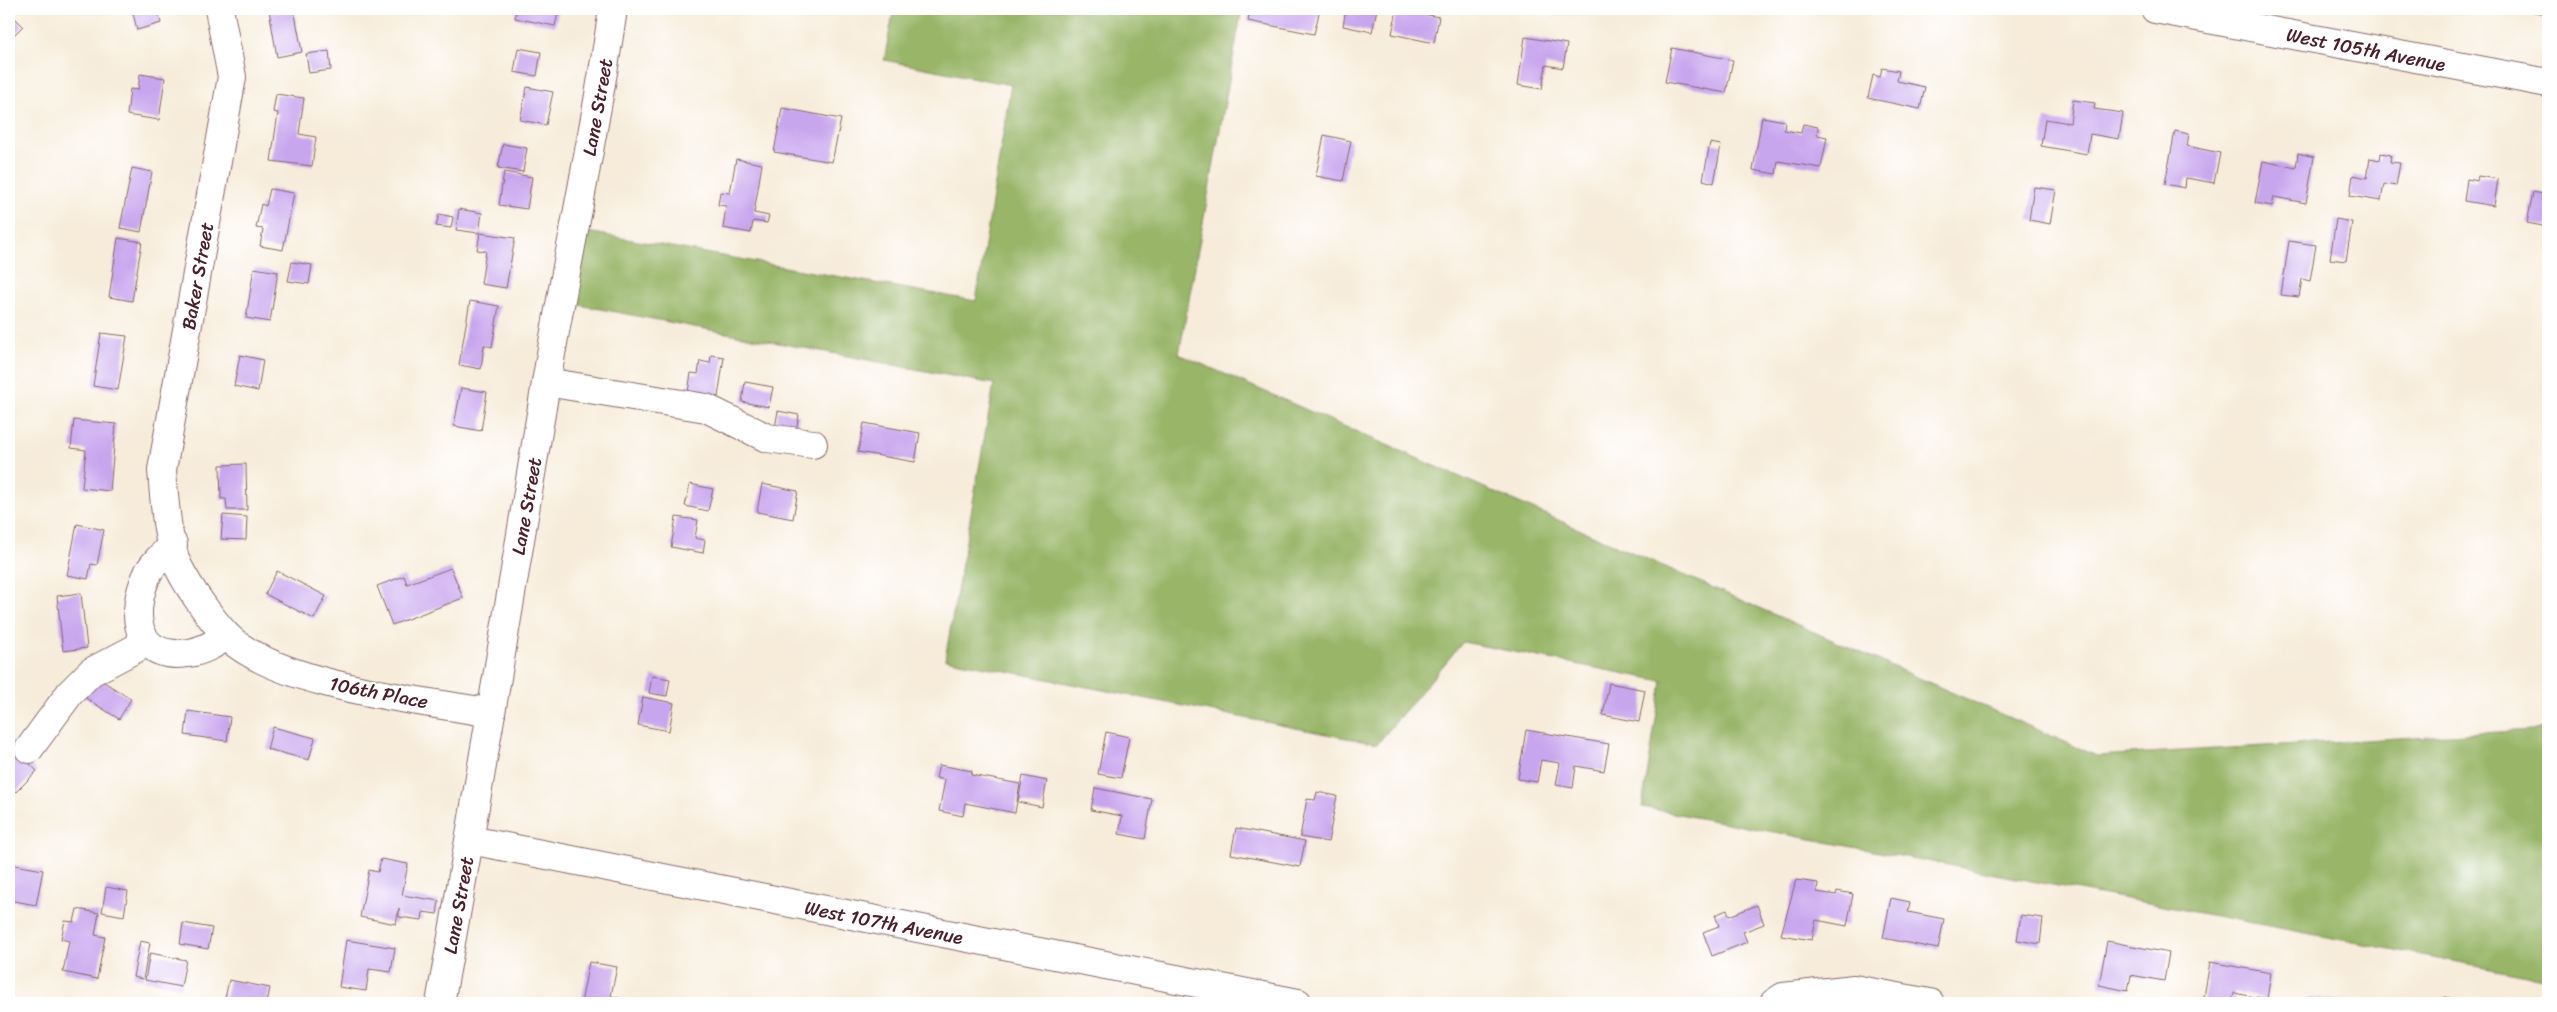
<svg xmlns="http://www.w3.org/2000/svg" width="2557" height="1012" font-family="Sriracha,sans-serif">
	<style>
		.forest { fill: #98b567; stroke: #716a49 }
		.building { fill: #c8a6ee }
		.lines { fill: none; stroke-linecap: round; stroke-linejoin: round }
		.minor-casing { stroke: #876768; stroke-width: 30 }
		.minor { stroke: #fff; stroke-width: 28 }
		.labels { text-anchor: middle; stroke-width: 4; stroke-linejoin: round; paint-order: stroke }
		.street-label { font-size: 19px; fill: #4a1f2b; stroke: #fff }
	</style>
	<rect width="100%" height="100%" fill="#fff"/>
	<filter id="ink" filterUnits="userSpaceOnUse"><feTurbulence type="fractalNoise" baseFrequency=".02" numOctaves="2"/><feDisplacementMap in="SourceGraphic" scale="10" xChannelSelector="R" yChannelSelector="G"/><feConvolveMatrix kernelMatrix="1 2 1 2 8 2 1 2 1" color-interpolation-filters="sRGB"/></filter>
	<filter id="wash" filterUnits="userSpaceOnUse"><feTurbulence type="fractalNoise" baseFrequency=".0096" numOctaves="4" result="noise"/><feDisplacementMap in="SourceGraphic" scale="20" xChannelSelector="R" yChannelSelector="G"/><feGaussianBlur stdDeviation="1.12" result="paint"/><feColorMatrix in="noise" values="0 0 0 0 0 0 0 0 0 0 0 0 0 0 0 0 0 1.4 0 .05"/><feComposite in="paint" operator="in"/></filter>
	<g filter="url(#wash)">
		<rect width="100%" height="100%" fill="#f7ecda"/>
		<path class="forest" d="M894,9h348l-63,345 918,402 451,-27v250l-906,-172 20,-126 -199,-39 -86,102 -432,-85 49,-275 -420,-80 13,-72 389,69 35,-216 -127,-25z"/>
		<g id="blocks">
			<g class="building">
				<path d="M132,9h25l4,14 -24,7z"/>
				<path d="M294,9l8,43 -25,5 -8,-47z"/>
				<path d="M516,9h43l-4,17 -40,-8z"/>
				<path d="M1250,9h70l-6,25 -66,-13z"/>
				<path d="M1346,9h31l-5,23 -29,-6z"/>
				<path d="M1397,9l42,8 -5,26 -42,-9z"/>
				<path d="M2522,9h26v5l-26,-4z"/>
				<path d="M9,12l14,14 -14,14z"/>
				<path d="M1525,37l42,7 -4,24 -17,-3 -4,24 -24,-4z"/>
				<path d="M518,48l23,4 -4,24 -23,-4z"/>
				<path d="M1672,48l61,12 -7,33 -61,-11z"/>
				<path d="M329,51l2,19 -22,3 -3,-19z"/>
				<path d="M1882,68l17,3 -2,10 28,6 -5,22 -52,-11 5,-23 7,2z"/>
				<path d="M140,74l25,4 -6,42 -32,-5 3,-26 8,1z"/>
				<path d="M527,87l26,5 -7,33 -26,-5z"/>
				<path d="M276,94l28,4 -5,36 17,3 -4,29 -41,-5 7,-48 -5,-1z"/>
				<path d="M2073,100l22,3 -1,6 29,4 -4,26 -29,-5 -3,20 -46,-8 4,-27 25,4z"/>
				<path d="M782,108l59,11 -9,43 -58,-10z"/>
				<path d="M1762,117l23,4 -1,9 17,3 2,-9 15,3 -1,8 10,2 -6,31 -43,-7 -2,13 -23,-4z"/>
				<path d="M2175,131l14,3 -2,12 33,7 -6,30 -28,-5 -1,10 -20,-4z"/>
				<path d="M1324,135l27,6 -8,40 -27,-5z"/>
				<path d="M1710,143l11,2 -7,38 -11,-3z"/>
				<path d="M503,144l24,4 -4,24 -25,-4z"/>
				<path d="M2298,153l16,4 -8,46 -32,-6 -2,9 -17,-3 8,-42 33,7z"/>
				<path d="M2381,153l10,2 -1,7 10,1 -4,23 -12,-2 -3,17 -31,-5 3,-21 14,3 3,-20 10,2z"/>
				<path d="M736,159l26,5 -8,49 15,3 -2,7 -14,-2 -2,12 -28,-5 3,-22 -8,-1 2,-13 10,1z"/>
				<path d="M132,168l20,4 -11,60 -21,-4z"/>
				<path d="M504,172l28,5 -5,32 -28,-4z"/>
				<path d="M2478,176l20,3 -4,27 -30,-5 3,-22 10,2z"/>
				<path d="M2034,187l22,3 -6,34 -21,-4z"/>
				<path d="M270,189l24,4 -11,57 -23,-4 3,-17 -7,-1 5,-24 5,2z"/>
				<path d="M2533,192l15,3v32l-21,-4z"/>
				<path d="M459,209l23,4 -3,20 -23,-3z"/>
				<path d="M439,214l14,3 -2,11 -15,-2z"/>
				<path d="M2336,219l16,3 -6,39 -16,-2z"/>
				<path d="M480,233l35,5 -9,50 -25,-4 5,-33 -9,-1z"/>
				<path d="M118,238l24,4 -10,59 -23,-4z"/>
				<path d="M2289,241l27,4 -6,36 -8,-2 -3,18 -18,-2z"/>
				<path d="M292,262l20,3 -3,19 -21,-3z"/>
				<path d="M254,268l24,4 -8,50 -24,-4z"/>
				<path d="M470,301l29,5 -7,41 -8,-2 -3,24 -22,-4z"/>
				<path d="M101,333l26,3 -9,54 -25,-4z"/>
				<path d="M240,355l23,5 -5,31 -24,-5z"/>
				<path d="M711,355l13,2 -6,40 -30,-5 3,-19 7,1 2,-13 10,2z"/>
				<path d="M745,382l28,5 -4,20 -27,-5z"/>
				<path d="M461,388l26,4 -6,39 -27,-5z"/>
				<path d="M778,411l21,4 -4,22 -21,-4z"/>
				<path d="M74,420l42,4 -6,67 -28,-3 4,-38 -15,-2z"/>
				<path d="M864,423l56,10 -5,29 -57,-10z"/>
				<path d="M246,464l1,46h-20l-1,-11h-5l-1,-34z"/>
				<path d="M690,484l23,5 -5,22 -23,-5z"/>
				<path d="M762,484l36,7 -5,28 -36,-7z"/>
				<path d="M223,515l24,2 -1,23 -25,-1z"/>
				<path d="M676,517l22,3 -3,18 10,2 -2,13 -32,-6z"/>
				<path d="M77,524l27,6 -7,35 -6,-1 -3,15 -21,-4z"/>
				<path d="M451,568l12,30 -71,27 -15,-39 27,-10 3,8z"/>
				<path d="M277,571l49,25 -12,23 -49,-25z"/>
				<path d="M81,593l6,55 -24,3 -6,-55z"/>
				<path d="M652,676l18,3 -3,17 -18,-3z"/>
				<path d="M96,677l35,22 -12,20 -35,-22z"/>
				<path d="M1609,683l36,7 -6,32 -36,-7z"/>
				<path d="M643,697l31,6 -5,28 -31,-6z"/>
				<path d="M188,711l42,6 -3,24 -42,-6z"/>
				<path d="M273,727l42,11 -6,22 -42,-11z"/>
				<path d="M1526,730l83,14 -5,27 -28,-5 -3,22 -17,-3 4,-22 -19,-3 -4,22 -19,-3z"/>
				<path d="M1106,732l23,5 -8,41 -23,-4z"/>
				<path d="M13,748l24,23 -21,21 -7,-7v-32z"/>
				<path d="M939,765l33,6 -1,4 49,9 -5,29 -50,-10 -2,13 -24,-5 6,-31 -9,-2z"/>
				<path d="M1023,776l24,5 -5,26 -24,-5z"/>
				<path d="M1095,788l57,11 -7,40 -26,-5 3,-18 -31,-6z"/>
				<path d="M1317,792l20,4 -9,46 -28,-5 7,-38 8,1z"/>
				<path d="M1236,828l69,13 -5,26 -69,-13z"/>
				<path d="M381,859l27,5 -6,31 37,6 -2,13 -14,-2 -1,8 -23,-3v-9l-3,16 -36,-7 9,-47 9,2z"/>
				<path d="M9,864l34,6 -7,35 -27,-5z"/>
				<path d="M1796,880l22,3 -1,9 19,3 1,-4 16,3 -6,32 -31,-6 -4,20 -31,-5z"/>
				<path d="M106,887l22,4 -4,25 -22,-4z"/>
				<path d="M1891,898l19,4 -2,10 36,7 -6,30 -55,-11z"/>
				<path d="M1757,905l7,19 -21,8 4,10 -35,14 -9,-24 16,-6 -4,-11 12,-5 2,6z"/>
				<path d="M77,909l22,4 -4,22 10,2 -8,42 -34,-7 6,-31 -8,-2 4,-18 9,1z"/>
				<path d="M2021,915l22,3 -3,26 -23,-4z"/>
				<path d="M183,923l29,5 -4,21 -28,-5z"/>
				<path d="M346,940l49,8 -4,24 -22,-3 -3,22 -27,-4z"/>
				<path d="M140,941l10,2 -7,36 -10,-2z"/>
				<path d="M2107,941l62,12 -5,28 -33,-6 -3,16 -29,-6z"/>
				<path d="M150,953l36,7 -5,27 -36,-7z"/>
				<path d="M589,962l28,5 -6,29 8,2 -1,5h-37z"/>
				<path d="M2210,962l61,11 -4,26 -33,-6 -2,10h-29z"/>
				<path d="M229,980l41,8 -3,15h-43z"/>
				<path d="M2309,997l37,5v1h-38z"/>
				<path d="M2445,997l14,3 -1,3h-14z"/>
			</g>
		</g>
	</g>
	<g filter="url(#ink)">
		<use href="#blocks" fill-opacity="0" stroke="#876768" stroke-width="1"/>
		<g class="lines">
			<defs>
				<g id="minor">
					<path d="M219,9l13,68 -70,393c2,26 5,75 17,98 10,20 32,51 48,68 51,50 193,64 264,77"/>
					<path d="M2155,9l393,74"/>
					<path d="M546,382l160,26 61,30 46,6"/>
					<path d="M173,544c-8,9 -20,19 -25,29 -19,40 -14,88 41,80 14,-2 27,-10 38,-17"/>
					<path d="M29,749l41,-56 21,-21 55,-29"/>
					<path d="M470,840l828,163"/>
					<path d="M440,1003c38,-206 72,-413 106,-620 21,-125 49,-249 67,-374"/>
					<path d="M1774,1003l9,-6 71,-8 76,14"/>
				</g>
			</defs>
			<use href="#minor" class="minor-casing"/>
			<use href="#minor" class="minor"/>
		</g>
	</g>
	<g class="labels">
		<g class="street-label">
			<text transform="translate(2366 49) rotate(11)" y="7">West 105th Avenue</text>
			<text transform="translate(597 107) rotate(-80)" y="7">Lane Street</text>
			<text transform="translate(197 276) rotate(-80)" y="7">Baker Street</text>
			<text transform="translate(526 506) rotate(-80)" y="7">Lane Street</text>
			<text transform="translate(379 692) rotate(11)" y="7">106th Place</text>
			<text transform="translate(458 905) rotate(-80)" y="7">Lane Street</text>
			<text transform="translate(884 922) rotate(11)" y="7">West 107th Avenue</text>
		</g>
	</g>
	<rect width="2557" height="1012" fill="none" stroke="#fff" stroke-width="30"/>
</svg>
